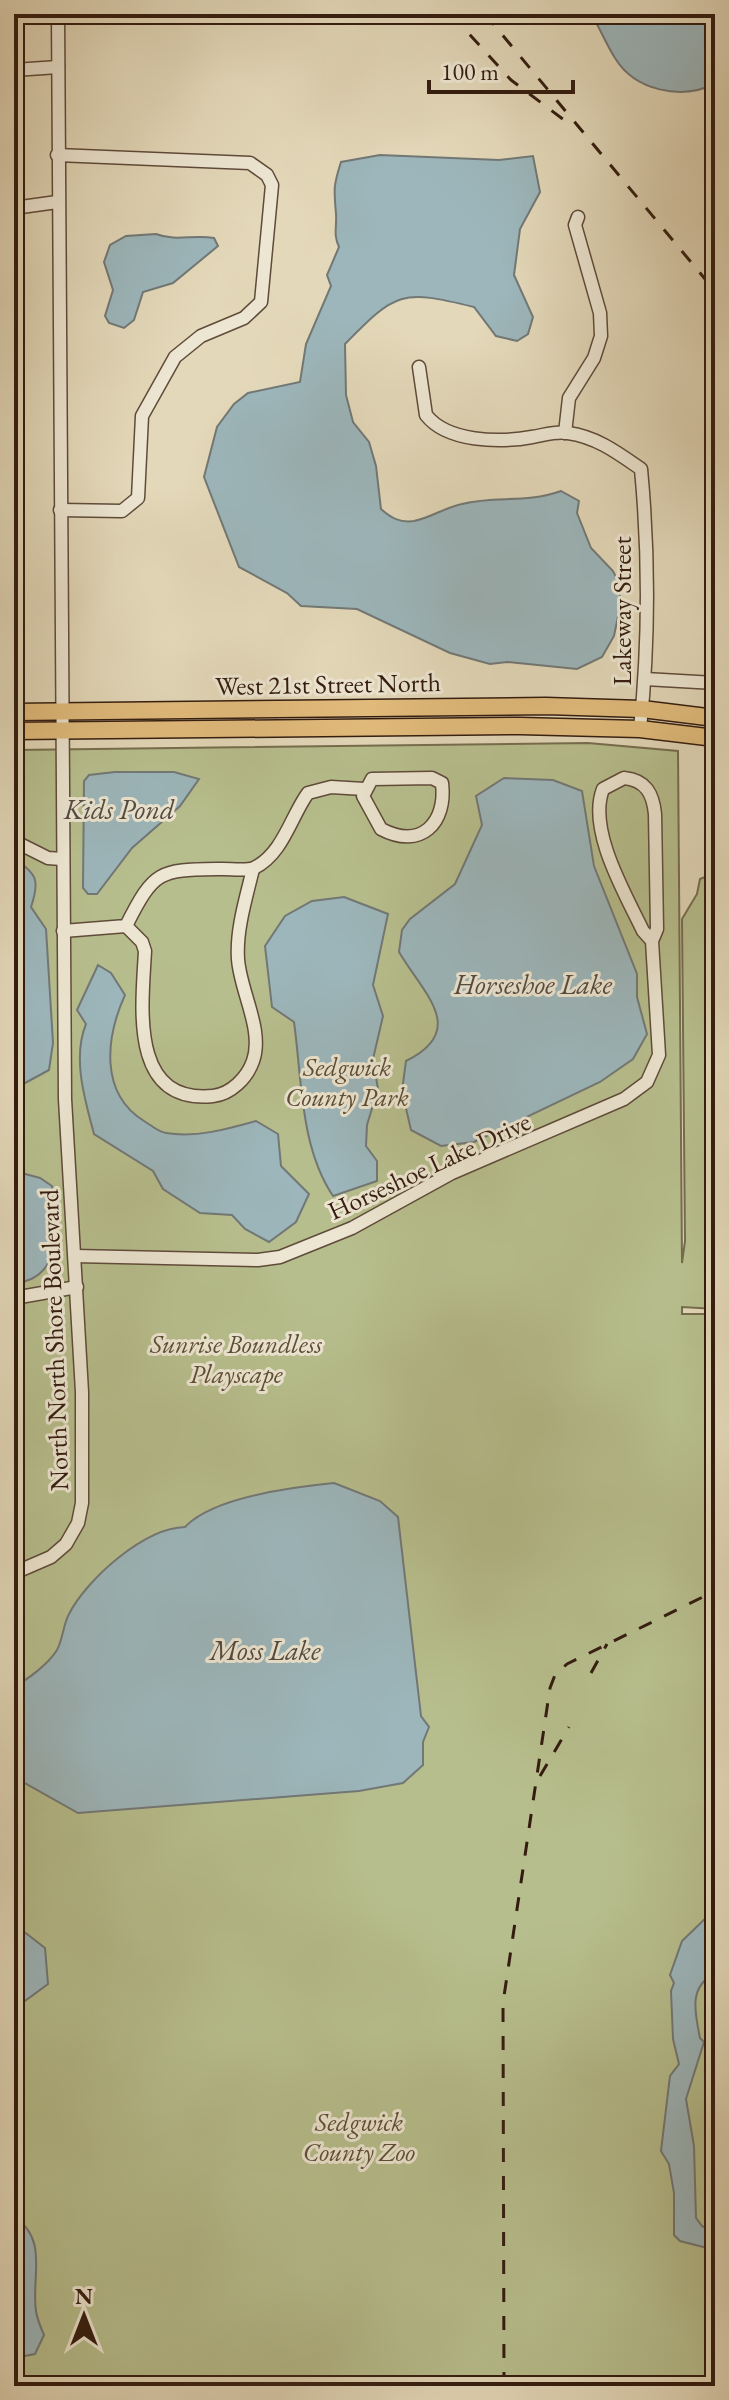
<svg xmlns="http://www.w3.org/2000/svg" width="729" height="2400" font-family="'EB Garamond',serif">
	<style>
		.green { fill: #b7be8d; stroke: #756d4e; stroke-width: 2 }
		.water { fill: #9cb6bb; stroke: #727876; stroke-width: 2 }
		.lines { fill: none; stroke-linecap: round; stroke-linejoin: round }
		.minor-casing { stroke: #5f4b3a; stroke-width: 15 }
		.major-casing { stroke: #331c0f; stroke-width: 19 }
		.minor { stroke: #ede6d2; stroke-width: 12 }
		.major { stroke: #e2bc7c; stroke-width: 16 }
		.rail { stroke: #331c0f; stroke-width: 3; stroke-dasharray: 14 14; stroke-linecap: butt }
		.labels { text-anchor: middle; stroke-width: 6; stroke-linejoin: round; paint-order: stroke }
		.street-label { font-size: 26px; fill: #331c0f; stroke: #ede6d2 }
		.park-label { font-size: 26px; font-style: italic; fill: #5b4d35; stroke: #ede6d2 }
		.water-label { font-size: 28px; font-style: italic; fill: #524a43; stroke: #ede6d2 }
	</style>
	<rect width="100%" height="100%" fill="#e3d8b9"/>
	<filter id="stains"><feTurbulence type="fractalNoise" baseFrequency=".0025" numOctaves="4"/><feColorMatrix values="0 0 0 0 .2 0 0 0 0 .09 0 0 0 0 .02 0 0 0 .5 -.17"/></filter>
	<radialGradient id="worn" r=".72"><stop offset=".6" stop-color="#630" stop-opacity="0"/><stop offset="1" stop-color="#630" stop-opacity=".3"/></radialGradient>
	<path class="green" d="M588,743l90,8 4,512 3,-22 -3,-322 15,-25 3,-15 15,-6v436l-33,-2v7h33v1072h-701v-1636z"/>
	<g class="water">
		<path d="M591,14h124v70c-34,16 -80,7 -100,-26 -9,-14 -15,-30 -24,-44z"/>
		<path d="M380,155l119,5 34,-4 7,36 -20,37 -6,46 19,42 -5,17 -11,7 -21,-5 -22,-29c-73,-18 -78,-15 -129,37l1,51 7,27 16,20 7,24 5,43c10,9 19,14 33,12 16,-3 32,-14 48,-17 34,-9 63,0 99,-13l18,10 -2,12 14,35 22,23 7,14v22l-6,29 -12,21 -25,12 -70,-7 -17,2 -40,-11 -93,-44 -56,-3 -14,-13 -48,-26 -35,-90 13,-50 17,-23 14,-11 52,-11 6,-38 25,-58 -4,-11 12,-28c-6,-13 -2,-19 -3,-33 -2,-25 -3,-27 5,-52z"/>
		<path d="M156,234c21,8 37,0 58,4l4,8 -45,37 -30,9 -9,28 -10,8 -15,-5 -4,-7 8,-26 -9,-28 6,-17 16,-9z"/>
		<path d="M115,772h59l25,7 -19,27 -48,42 -35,46h-9l-5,-6 1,-107 5,-6z"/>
		<path d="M504,778l49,2 29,11 12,75 43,108v23l10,37 -14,25 -33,23 -126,60 -33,4 -30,-16 -9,-39 4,-30c63,-31 17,-68 -7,-109l3,-22 8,-11 45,-35 27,-59 -6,-29z"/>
		<path d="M14,858c23,16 26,22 17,49l15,22 7,114 -4,27 -35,19z"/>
		<path d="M344,897l44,17 -15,71 10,31 -10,43 5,30 -11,36 -1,21 11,15v20l-44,15c-33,-49 -31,-117 -39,-174l-22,-15 -7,-61 20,-30 27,-15z"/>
		<path d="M98,965l13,8 14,22c-19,42 -26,98 19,126 7,4 14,11 22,12 30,5 62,-4 90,-12l22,13 3,32 28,28 -13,28 -27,20 -24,-13 -13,-14 -32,-2 -37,-24 -10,-18 -59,-37c-9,-34 -22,-76 -8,-110l-9,-14z"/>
		<path d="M14,1171l26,7 12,8c2,14 2,68 -5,79 -8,13 -19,16 -33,19z"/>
		<path d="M334,1483l46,18 18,16 23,199 8,11 -6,15v23l-20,18 -44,8 -281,22 -64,-36v-91c14,-6 35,-23 43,-36 6,-11 6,-25 12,-36 18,-35 75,-86 116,-87 28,-30 108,-40 149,-44z"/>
		<path d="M715,1909v64c-27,14 -20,40 -15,65l4,4 -18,57 8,47 2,72 6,8 13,7v17l-35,-9 -6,-6v-42l-5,-29 -8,-13 9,-75 9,-12 -6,-25 -2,-48 3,-8 -4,-8 12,-34z"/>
		<path d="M14,1924l31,24 3,36 -34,25z"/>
		<path d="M14,2217c35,22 17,60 22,94 1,8 5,17 8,24l-9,19 -21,4z"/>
	</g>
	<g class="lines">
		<defs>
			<g id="minor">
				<path d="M14,70l44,-3"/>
				<path d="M57,155l193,8 17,12 5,10 -11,117 -17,16 -43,18 -26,21 -33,59 -4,82 -16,13 -62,-1"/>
				<path d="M14,208l43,-6"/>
				<path d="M419,367l7,48c21,27 73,28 106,22 13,-2 23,-6 36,-4 29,4 50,20 73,36 8,85 8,174 -1,260"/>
				<path d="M565,433l4,-35 25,-40 7,-22 -1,-23 -25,-88 3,-8"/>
				<path d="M645,679l70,4"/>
				<path d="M432,778l10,5c5,40 -21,67 -61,46l-18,-33 9,-17z"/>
				<path d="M14,841l34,17 14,1"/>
				<path d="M126,926l16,16 3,9c-3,56 -16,153 68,145 18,-2 34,-18 40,-35 11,-31 -13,-70 -15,-102 -2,-29 8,-61 15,-90"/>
				<path d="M63,931l63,-5c29,-58 34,-56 97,-57 9,0 24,2 31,-1 29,-14 37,-52 54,-75l23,-6 33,2"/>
				<path d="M75,1256l183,4 22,-3 72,-29 100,-55 172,-74 23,-17 12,-27 -7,-114 5,-12 -2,-115c-2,-20 -9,-34 -31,-36l-21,11c-16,41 23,106 40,142l9,10"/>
				<path d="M14,1298l63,-11"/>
				<path d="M14,1573l37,-16 15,-13 12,-21 4,-20v-111l-17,-293 -7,-1085"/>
			</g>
			<g id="major">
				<path d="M14,712l532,-6 96,3 73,9"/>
				<path d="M14,731l506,-5 120,3 75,9"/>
			</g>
		</defs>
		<use href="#minor" class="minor-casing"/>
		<use href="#major" class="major-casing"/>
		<use href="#minor" class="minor"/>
		<use href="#major" class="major"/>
		<g class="rail">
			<path d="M451,14l60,66 53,40"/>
			<path d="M485,14l230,277"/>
			<path d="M591,1673l16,-29"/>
			<path d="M540,1776l29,-49"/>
			<path d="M504,2386l-1,-383 47,-315 5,-13 12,-11 148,-73"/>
		</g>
	</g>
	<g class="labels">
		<g class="street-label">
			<text transform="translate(622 611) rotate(-90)" y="9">Lakeway Street</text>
			<text transform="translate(328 684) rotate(-1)" y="9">West 21st Street North</text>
			<text transform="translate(429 1166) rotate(-25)" y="9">Horseshoe Lake Drive</text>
			<text transform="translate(54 1340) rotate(-92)" y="9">North North Shore Boulevard</text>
		</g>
		<g class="park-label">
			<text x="347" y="1076">Sedgwick<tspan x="347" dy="30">County Park</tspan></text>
			<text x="236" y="1353">Sunrise Boundless<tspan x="236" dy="30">Playscape</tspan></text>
			<text x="359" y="2131">Sedgwick<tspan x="359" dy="30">County Zoo</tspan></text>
		</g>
		<g class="water-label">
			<text x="119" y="819">Kids Pond</text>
			<text x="533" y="994">Horseshoe Lake</text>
			<text x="265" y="1660">Moss Lake</text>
		</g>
	</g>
	<rect width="729" height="2400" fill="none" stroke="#e3d8b9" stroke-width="48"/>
	<rect x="16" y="16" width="697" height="2368" fill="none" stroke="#331c0f" stroke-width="4"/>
	<rect x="24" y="24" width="681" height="2352" fill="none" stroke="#331c0f" stroke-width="2"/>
	<g transform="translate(84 2316)" stroke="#ede6d2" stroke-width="6" paint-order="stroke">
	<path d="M0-6L14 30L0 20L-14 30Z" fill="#331c0f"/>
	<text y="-12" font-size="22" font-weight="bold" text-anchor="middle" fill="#331c0f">N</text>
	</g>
	<path d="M429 80v12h144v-12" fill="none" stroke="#331c0f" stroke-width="4"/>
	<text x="441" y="80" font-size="24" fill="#331c0f" stroke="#ede6d2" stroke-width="6" paint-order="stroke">100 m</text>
	<rect width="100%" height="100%" filter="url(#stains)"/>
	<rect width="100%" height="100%" fill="url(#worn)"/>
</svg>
